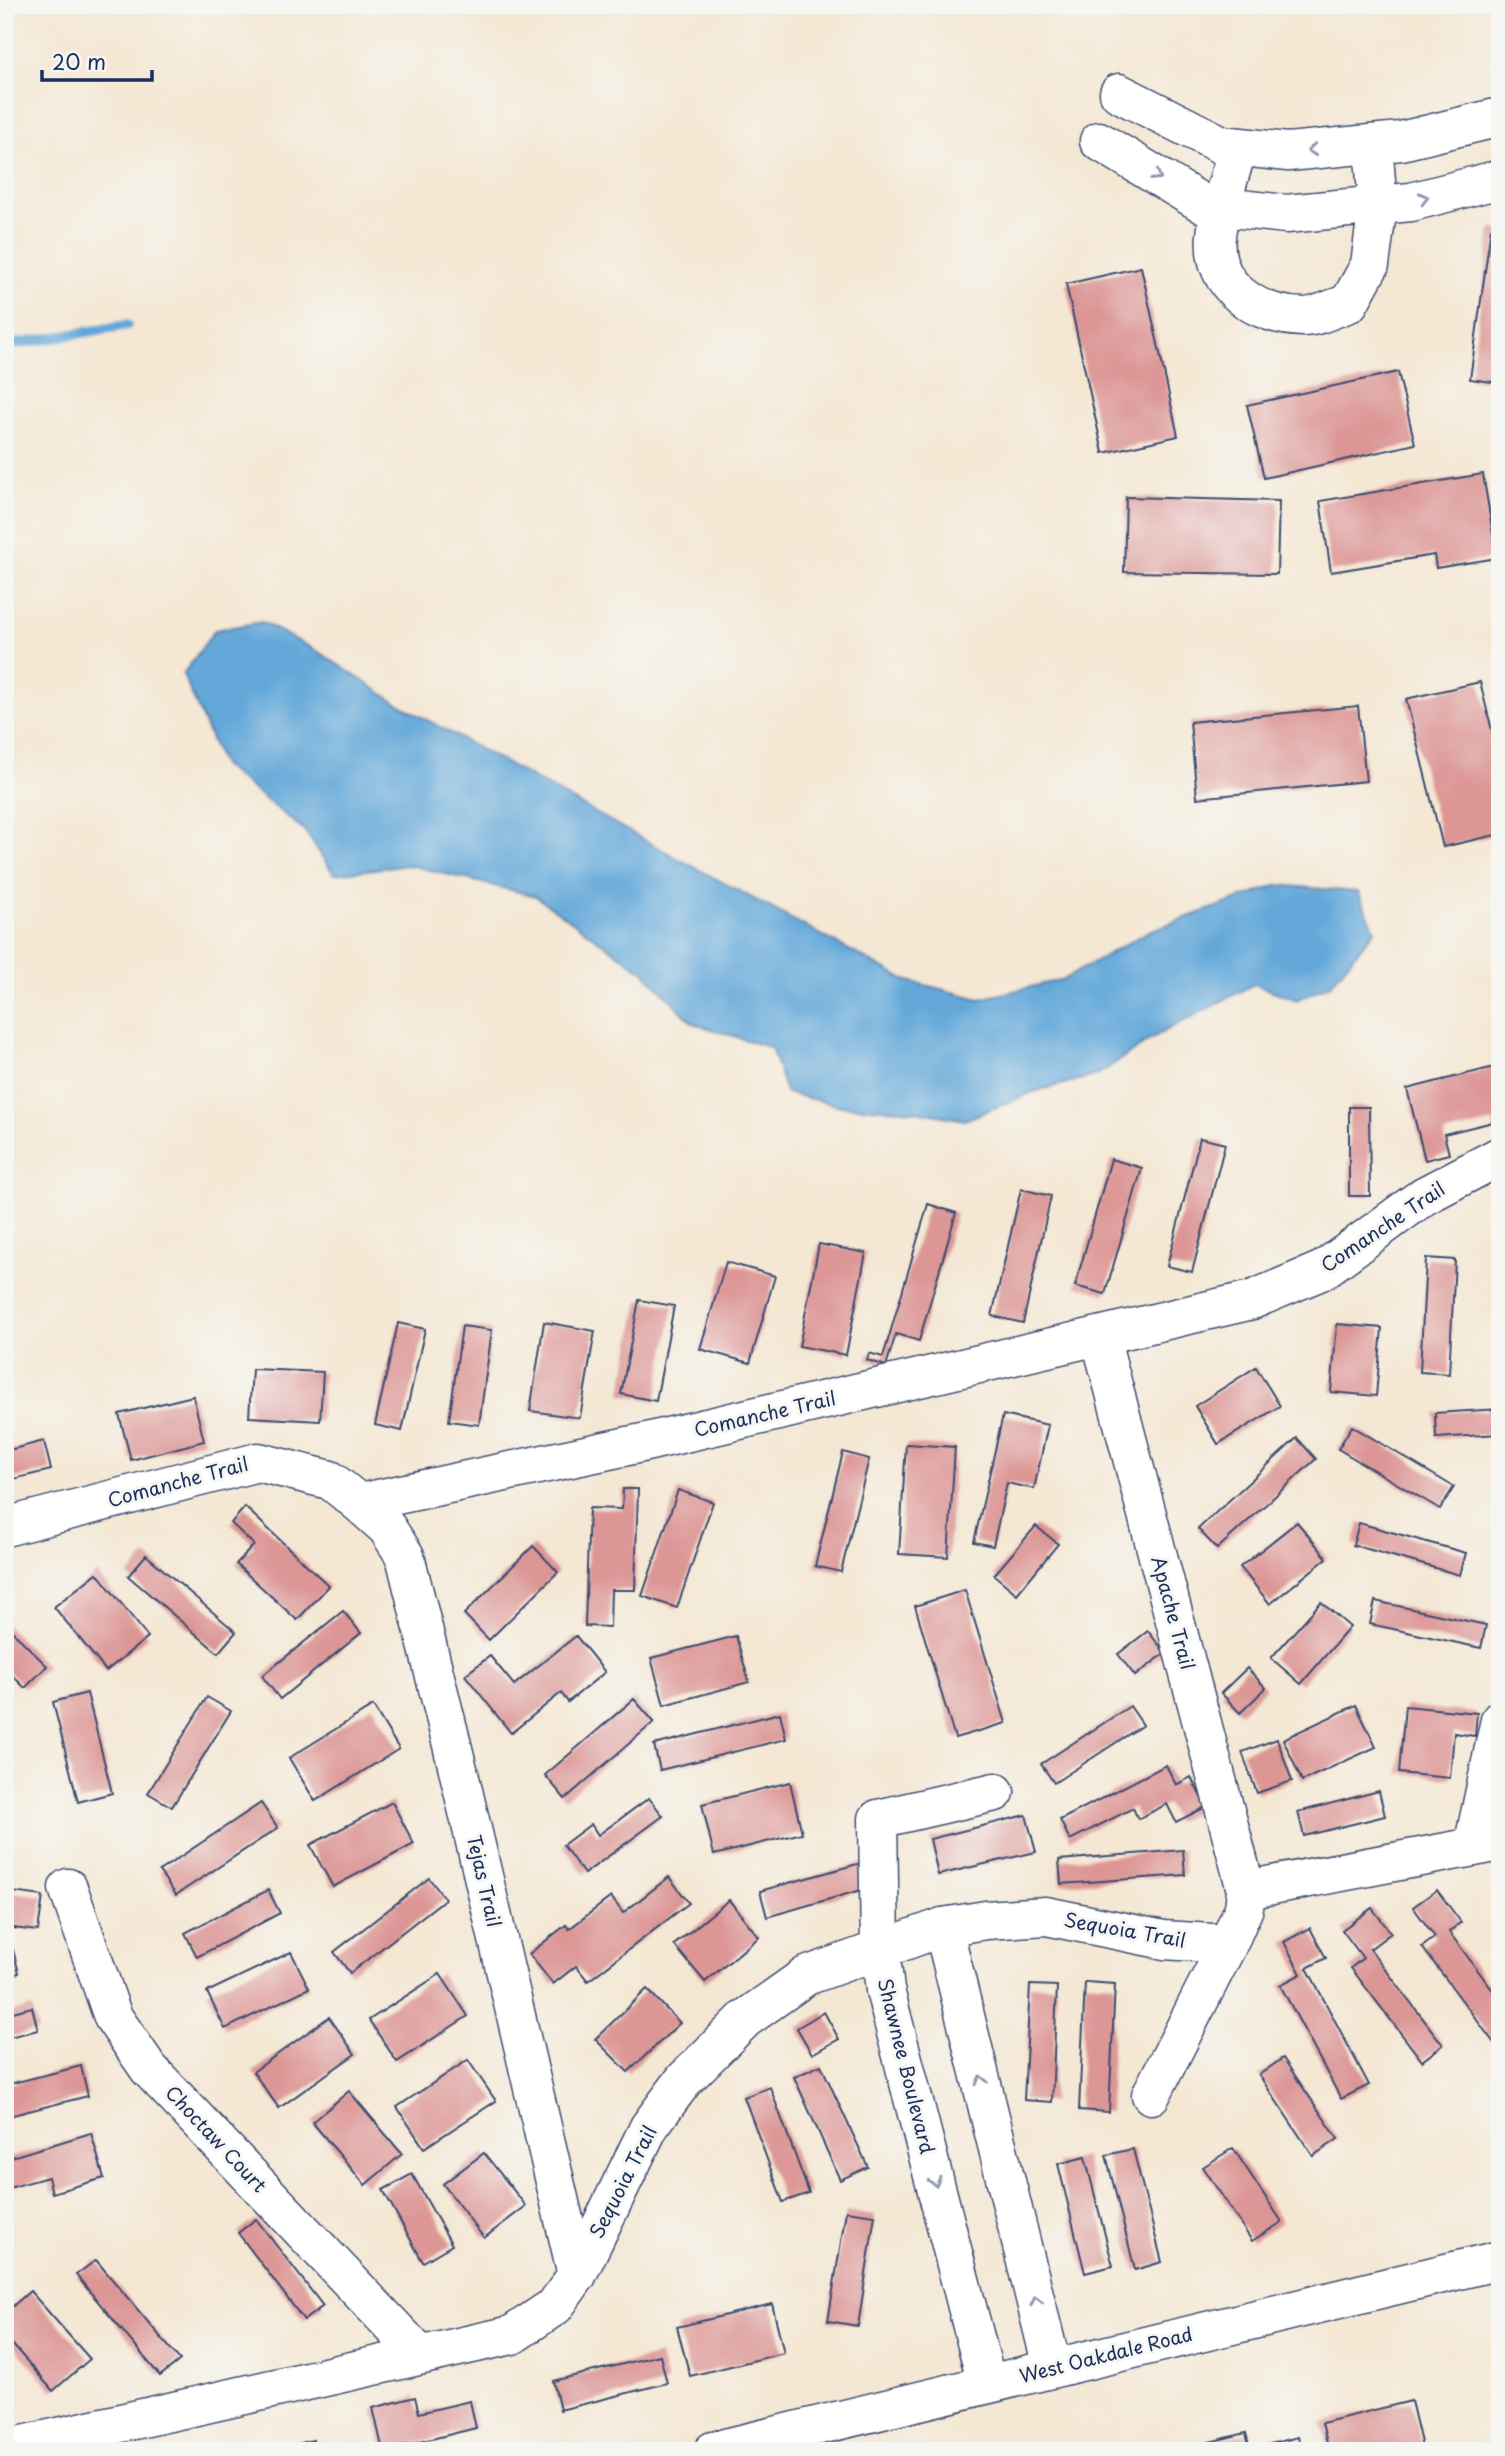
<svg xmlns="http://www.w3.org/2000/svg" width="1505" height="2456" font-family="'Playpen Sans',sans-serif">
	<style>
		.water { fill: #64a8d9; stroke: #406c9c; stroke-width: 2 }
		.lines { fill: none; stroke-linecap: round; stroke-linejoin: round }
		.stream { stroke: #64a8d9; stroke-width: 10 }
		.building { fill: #dc9695 }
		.minor-casing { stroke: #3c4b70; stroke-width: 41 }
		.minor { stroke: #fff; stroke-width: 38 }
		.oneway { stroke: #8d97ae }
		.labels { text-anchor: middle; stroke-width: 6; stroke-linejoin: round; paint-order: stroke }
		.street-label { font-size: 19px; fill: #1b2f5e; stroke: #f6f6f2 }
	</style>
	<rect width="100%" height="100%" fill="#f6f6f2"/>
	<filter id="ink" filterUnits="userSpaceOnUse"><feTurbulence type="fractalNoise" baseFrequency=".0143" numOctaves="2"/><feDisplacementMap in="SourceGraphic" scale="14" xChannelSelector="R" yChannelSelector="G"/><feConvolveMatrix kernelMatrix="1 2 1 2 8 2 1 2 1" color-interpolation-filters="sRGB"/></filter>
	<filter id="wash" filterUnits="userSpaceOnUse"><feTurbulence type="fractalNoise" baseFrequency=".00686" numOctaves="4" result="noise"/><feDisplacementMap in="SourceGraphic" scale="28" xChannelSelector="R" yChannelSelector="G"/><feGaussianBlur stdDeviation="1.57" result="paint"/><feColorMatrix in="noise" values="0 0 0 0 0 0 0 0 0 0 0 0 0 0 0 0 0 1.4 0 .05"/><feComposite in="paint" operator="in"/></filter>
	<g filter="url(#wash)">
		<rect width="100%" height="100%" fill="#f4e7d3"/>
		<path class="water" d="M262,622l57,30 78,51 262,145 246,132 75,19 84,-20 85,-48 129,-46 80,7 17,38 -44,54 -34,16 -43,-16 -95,50 -62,41 -64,17 -68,28 -49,-9 -75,-5 -55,-13 -15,-45 -78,-25 -49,-51 -109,-76 -126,-31 -75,9 -30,-44 -82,-65 -39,-91 32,-44z"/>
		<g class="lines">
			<path class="stream" d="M5,346l122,-21"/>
		</g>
		<g id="blocks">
			<g class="building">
				<path d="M1491,228l9,2v153l-30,-4z"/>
				<path d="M1141,267l37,169 -75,17 -37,-169z"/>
				<path d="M1398,372l17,72 -151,34 -17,-73z"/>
				<path d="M1483,474l14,84 -61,10 -2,-13 -103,17 -11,-71z"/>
				<path d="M1126,497l153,4 -2,73 -153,-2z"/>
				<path d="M1480,682l20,81v71l-57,13 -37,-148z"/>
				<path d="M1358,706l8,75 -169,17 -7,-76z"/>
				<path d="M1498,1066l2,79 -7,-23 -49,12 5,20 -24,6 -18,-71z"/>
				<path d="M1349,1107h20l1,89h-21z"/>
				<path d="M1200,1138l25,6 -33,128 -25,-6z"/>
				<path d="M1111,1159l31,9 -37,126 -30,-8z"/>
				<path d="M1021,1189l30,7 -28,127 -31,-7z"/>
				<path d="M928,1204l28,9 -37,128 -23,-7 -10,32 -19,-6 2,-7 14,4z"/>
				<path d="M819,1244l47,9 -20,102 -47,-9z"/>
				<path d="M1426,1258l29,2 -6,114 -29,-2z"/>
				<path d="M726,1262l49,14 -25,87 -50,-14z"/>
				<path d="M639,1300l35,6 -18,95 -35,-7z"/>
				<path d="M544,1322l51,9 -15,87 -50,-7z"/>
				<path d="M398,1323l27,6 -23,102 -27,-6z"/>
				<path d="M1337,1324l45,4 -6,68 -45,-4z"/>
				<path d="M462,1326l30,4 -13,95 -30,-4z"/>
				<path d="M1256,1367l24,39 -62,38 -23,-38z"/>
				<path d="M252,1369l71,3 -3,49 -71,-4z"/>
				<path d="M193,1396l11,45 -73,19 -12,-46z"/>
				<path d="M1500,1409v25l-64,4 -1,-25z"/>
				<path d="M1003,1415l45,10 -14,64 -27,-6 -14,63 -19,-4z"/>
				<path d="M1352,1426l102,61 -14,22 -102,-60z"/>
				<path d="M1297,1438l19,21 -99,90 -19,-20z"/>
				<path d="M44,1441l7,29 -46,11v-30z"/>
				<path d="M906,1444l49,3 -7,110 -49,-3z"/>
				<path d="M843,1452l26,7 -28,113 -26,-6z"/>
				<path d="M623,1489h15l-3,101h-24l-1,37 -25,-1 4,-118 33,1z"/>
				<path d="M678,1490l35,12 -36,106 -35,-12z"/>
				<path d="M245,1507l84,79 -32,34 -61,-56 18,-19 -23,-22z"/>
				<path d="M1297,1522l30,36 -57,46 -30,-37z"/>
				<path d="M1359,1523l107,30 -6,22 -107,-30z"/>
				<path d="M1036,1526l22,18 -41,50 -23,-19z"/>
				<path d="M533,1546l25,26 -69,68 -25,-26z"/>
				<path d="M146,1555l90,77 -18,21 -90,-77z"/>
				<path d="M97,1573l51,64 -42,34 -52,-64z"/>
				<path d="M965,1590l41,133 -51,15 -40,-132z"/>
				<path d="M1375,1601l111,24 -5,23 -111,-24z"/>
				<path d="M1321,1602l29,25 -49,57 -30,-26z"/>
				<path d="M343,1611l18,22 -81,66 -18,-23z"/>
				<path d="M5,1624l42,42 -22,22 -20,-20z"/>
				<path d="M1148,1631l17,22 -30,23 -17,-22z"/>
				<path d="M576,1636l29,36 -37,30 -7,-9 -50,40 -46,-58 25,-19 24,29z"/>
				<path d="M736,1636l13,46 -85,23 -13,-47z"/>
				<path d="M1247,1668l19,20 -26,25 -19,-20z"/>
				<path d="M87,1693l25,100 -34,9 -25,-100z"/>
				<path d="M207,1697l24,14 -59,96 -24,-14z"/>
				<path d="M634,1699l20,23 -89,77 -20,-24z"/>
				<path d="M1356,1705l20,42 -74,34 -19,-42z"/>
				<path d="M373,1706l26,43 -84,52 -26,-43z"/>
				<path d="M1130,1706l13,19 -89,58 -13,-19z"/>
				<path d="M1405,1706l72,7 -2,23 -21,-3 -4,45 -51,-5z"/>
				<path d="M780,1713l6,26 -126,31 -6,-25z"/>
				<path d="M1277,1739l15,42 -35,12 -15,-41z"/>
				<path d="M1166,1765l10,20 15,-8 15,30 -30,15 -9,-18 -29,15 -5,-11 -63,32 -10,-20z"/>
				<path d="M790,1782l12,51 -88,22 -12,-51z"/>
				<path d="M1379,1791l6,25 -81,20 -6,-24z"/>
				<path d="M649,1798l14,18 -79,58 -21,-29 28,-21 7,11z"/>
				<path d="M392,1802l22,42 -81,43 -23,-42z"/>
				<path d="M261,1803l17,25 -102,67 -17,-24z"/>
				<path d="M1026,1815l10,37 -98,23 -8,-36z"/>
				<path d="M1183,1850l2,25 -124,9 -2,-24z"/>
				<path d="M861,1863l7,25 -101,29 -7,-26z"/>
				<path d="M669,1877l20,26 -101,78 -12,-15 -23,18 -24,-30 37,-29 3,4 42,-32 12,16z"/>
				<path d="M429,1878l16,21 -95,74 -16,-21z"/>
				<path d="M268,1890l12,23 -83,44 -12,-24z"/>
				<path d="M1437,1890l24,32 -12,10 51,68v51l-78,-104 13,-10 -22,-30z"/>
				<path d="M5,1891l38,5 -5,35 -33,-4z"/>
				<path d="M729,1900l30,37 -54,45 -31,-37z"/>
				<path d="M1372,1908l19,25 -21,16 73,96 -21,16 -71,-93 12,-10 -21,-28z"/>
				<path d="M1310,1928l16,30 -19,10 62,117 -28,14 -61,-114 21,-11 -17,-32z"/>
				<path d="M12,1946l7,27 -14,4v-29z"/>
				<path d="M291,1952l18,36 -84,41 -18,-37z"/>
				<path d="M440,1974l28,42 -71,46 -28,-42z"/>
				<path d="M1085,1982l30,2 -6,128 -30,-2z"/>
				<path d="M1030,1985l27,1 -5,116 -28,-2z"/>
				<path d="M647,1989l33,34 -52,49 -33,-33z"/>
				<path d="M32,2007l6,23 -33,8v-24z"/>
				<path d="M824,2012l15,27 -27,15 -15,-26z"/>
				<path d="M329,2017l26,37 -76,54 -26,-36z"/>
				<path d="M1283,2058l55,81 -25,17 -54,-81z"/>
				<path d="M468,2060l28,41 -72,47 -27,-41z"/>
				<path d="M821,2065l47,102 -28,13 -46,-103z"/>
				<path d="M81,2066l7,30 -83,21v-32z"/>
				<path d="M770,2087l39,106 -26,9 -39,-105z"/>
				<path d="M349,2091l53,63 -37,31 -53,-63z"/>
				<path d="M91,2133l13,45 -52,15 -4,-16 -43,12v-30z"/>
				<path d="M1233,2148l49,74 -30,19 -49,-74z"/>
				<path d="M1133,2149l29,113 -27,8 -29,-115z"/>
				<path d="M484,2153l42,53 -42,32 -41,-54z"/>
				<path d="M1085,2157l28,109 -28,7 -27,-109z"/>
				<path d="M412,2174l40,71 -29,17 -40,-72z"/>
				<path d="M846,2211l29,4 -17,111 -30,-5z"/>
				<path d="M256,2219l67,87 -19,14 -66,-87z"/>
				<path d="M96,2260l84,100 -20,16 -84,-101z"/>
				<path d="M30,2291l60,68 -37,32 -48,-55v-23z"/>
				<path d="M772,2304l12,49 -94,23 -13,-49z"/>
				<path d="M660,2355l7,28 -107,27 -7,-29z"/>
				<path d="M415,2397l4,16 51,-12 6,27 -93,23 -10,-43z"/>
				<path d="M1411,2401l12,50h-94l-7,-28z"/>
				<path d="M1246,2433l4,16 48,-12 3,14h-102l-2,-6z"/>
				<path d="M313,2440l3,11h-43v-1z"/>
			</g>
		</g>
	</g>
	<g filter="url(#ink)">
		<use href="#blocks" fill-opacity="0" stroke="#3c4b70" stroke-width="2"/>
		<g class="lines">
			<defs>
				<g id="minor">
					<path d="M1119,93l103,52 66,7 113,-11 99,-24"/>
					<path d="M1099,141l106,64 81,9 125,-12 89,-23"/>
					<path d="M1238,147c-8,29 -19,59 -22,89 -5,51 41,80 87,81 14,0 33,-10 46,-14l21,-38 8,-60 -5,-61"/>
					<path d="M1100,1336l146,554 -2,18 -16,36 -77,151"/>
					<path d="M359,1503l28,25 18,28 52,209 120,510"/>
					<path d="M5,1527l253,-65 72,18 29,23 283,-60 610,-143 71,-30 101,-74 76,-40"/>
					<path d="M1473,1847l27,-127"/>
					<path d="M68,1888l45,129 36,52 271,286"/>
					<path d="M1246,1890l254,-48"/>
					<path d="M943,1927l109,440"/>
					<path d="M987,2384l-102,-394 -5,-41 -2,-130 117,-27"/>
					<path d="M5,2449l507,-114 43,-29 22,-31 72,-148 35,-47 61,-61 61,-43 137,-49 43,-7 60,-4 118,24 64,4"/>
					<path d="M713,2451l787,-191"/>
				</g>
			</defs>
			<use href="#minor" class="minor-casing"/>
			<use href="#minor" class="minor"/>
		</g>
		<defs><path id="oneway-chevron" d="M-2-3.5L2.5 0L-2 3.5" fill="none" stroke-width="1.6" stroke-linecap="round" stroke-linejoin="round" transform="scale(1.75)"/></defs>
		<g class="oneway">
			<use href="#oneway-chevron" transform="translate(1312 150) rotate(175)"/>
			<use href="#oneway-chevron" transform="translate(1157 176) rotate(31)"/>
			<use href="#oneway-chevron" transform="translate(1424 198) rotate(-14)"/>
			<use href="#oneway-chevron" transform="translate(981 2080) rotate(-104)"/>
			<use href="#oneway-chevron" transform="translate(935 2182) rotate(75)"/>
			<use href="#oneway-chevron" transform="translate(1036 2301) rotate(-104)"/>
		</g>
	</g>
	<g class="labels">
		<g class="street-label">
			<text transform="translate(1383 1227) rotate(-34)" y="7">Comanche Trail</text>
			<text transform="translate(765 1414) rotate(-13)" y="7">Comanche Trail</text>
			<text transform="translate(178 1482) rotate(-15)" y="7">Comanche Trail</text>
			<text transform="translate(1173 1613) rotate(75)" y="7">Apache Trail</text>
			<text transform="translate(484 1881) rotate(77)" y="7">Tejas Trail</text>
			<text transform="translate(1125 1930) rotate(10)" y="7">Sequoia Trail</text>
			<text transform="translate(906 2066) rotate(76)" y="7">Shawnee Boulevard</text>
			<text transform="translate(216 2139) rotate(47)" y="7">Choctaw Court</text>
			<text transform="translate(623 2182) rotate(-63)" y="7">Sequoia Trail</text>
			<text transform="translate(1106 2355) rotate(-14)" y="7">West Oakdale Road</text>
		</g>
	</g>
	<rect width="1505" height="2456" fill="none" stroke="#f6f6f2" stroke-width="28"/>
	<path d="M42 70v10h110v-10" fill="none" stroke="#1b2f5e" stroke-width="3.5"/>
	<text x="52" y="70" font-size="21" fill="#1b2f5e" stroke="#f6f6f2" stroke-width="5" paint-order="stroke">20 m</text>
</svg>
